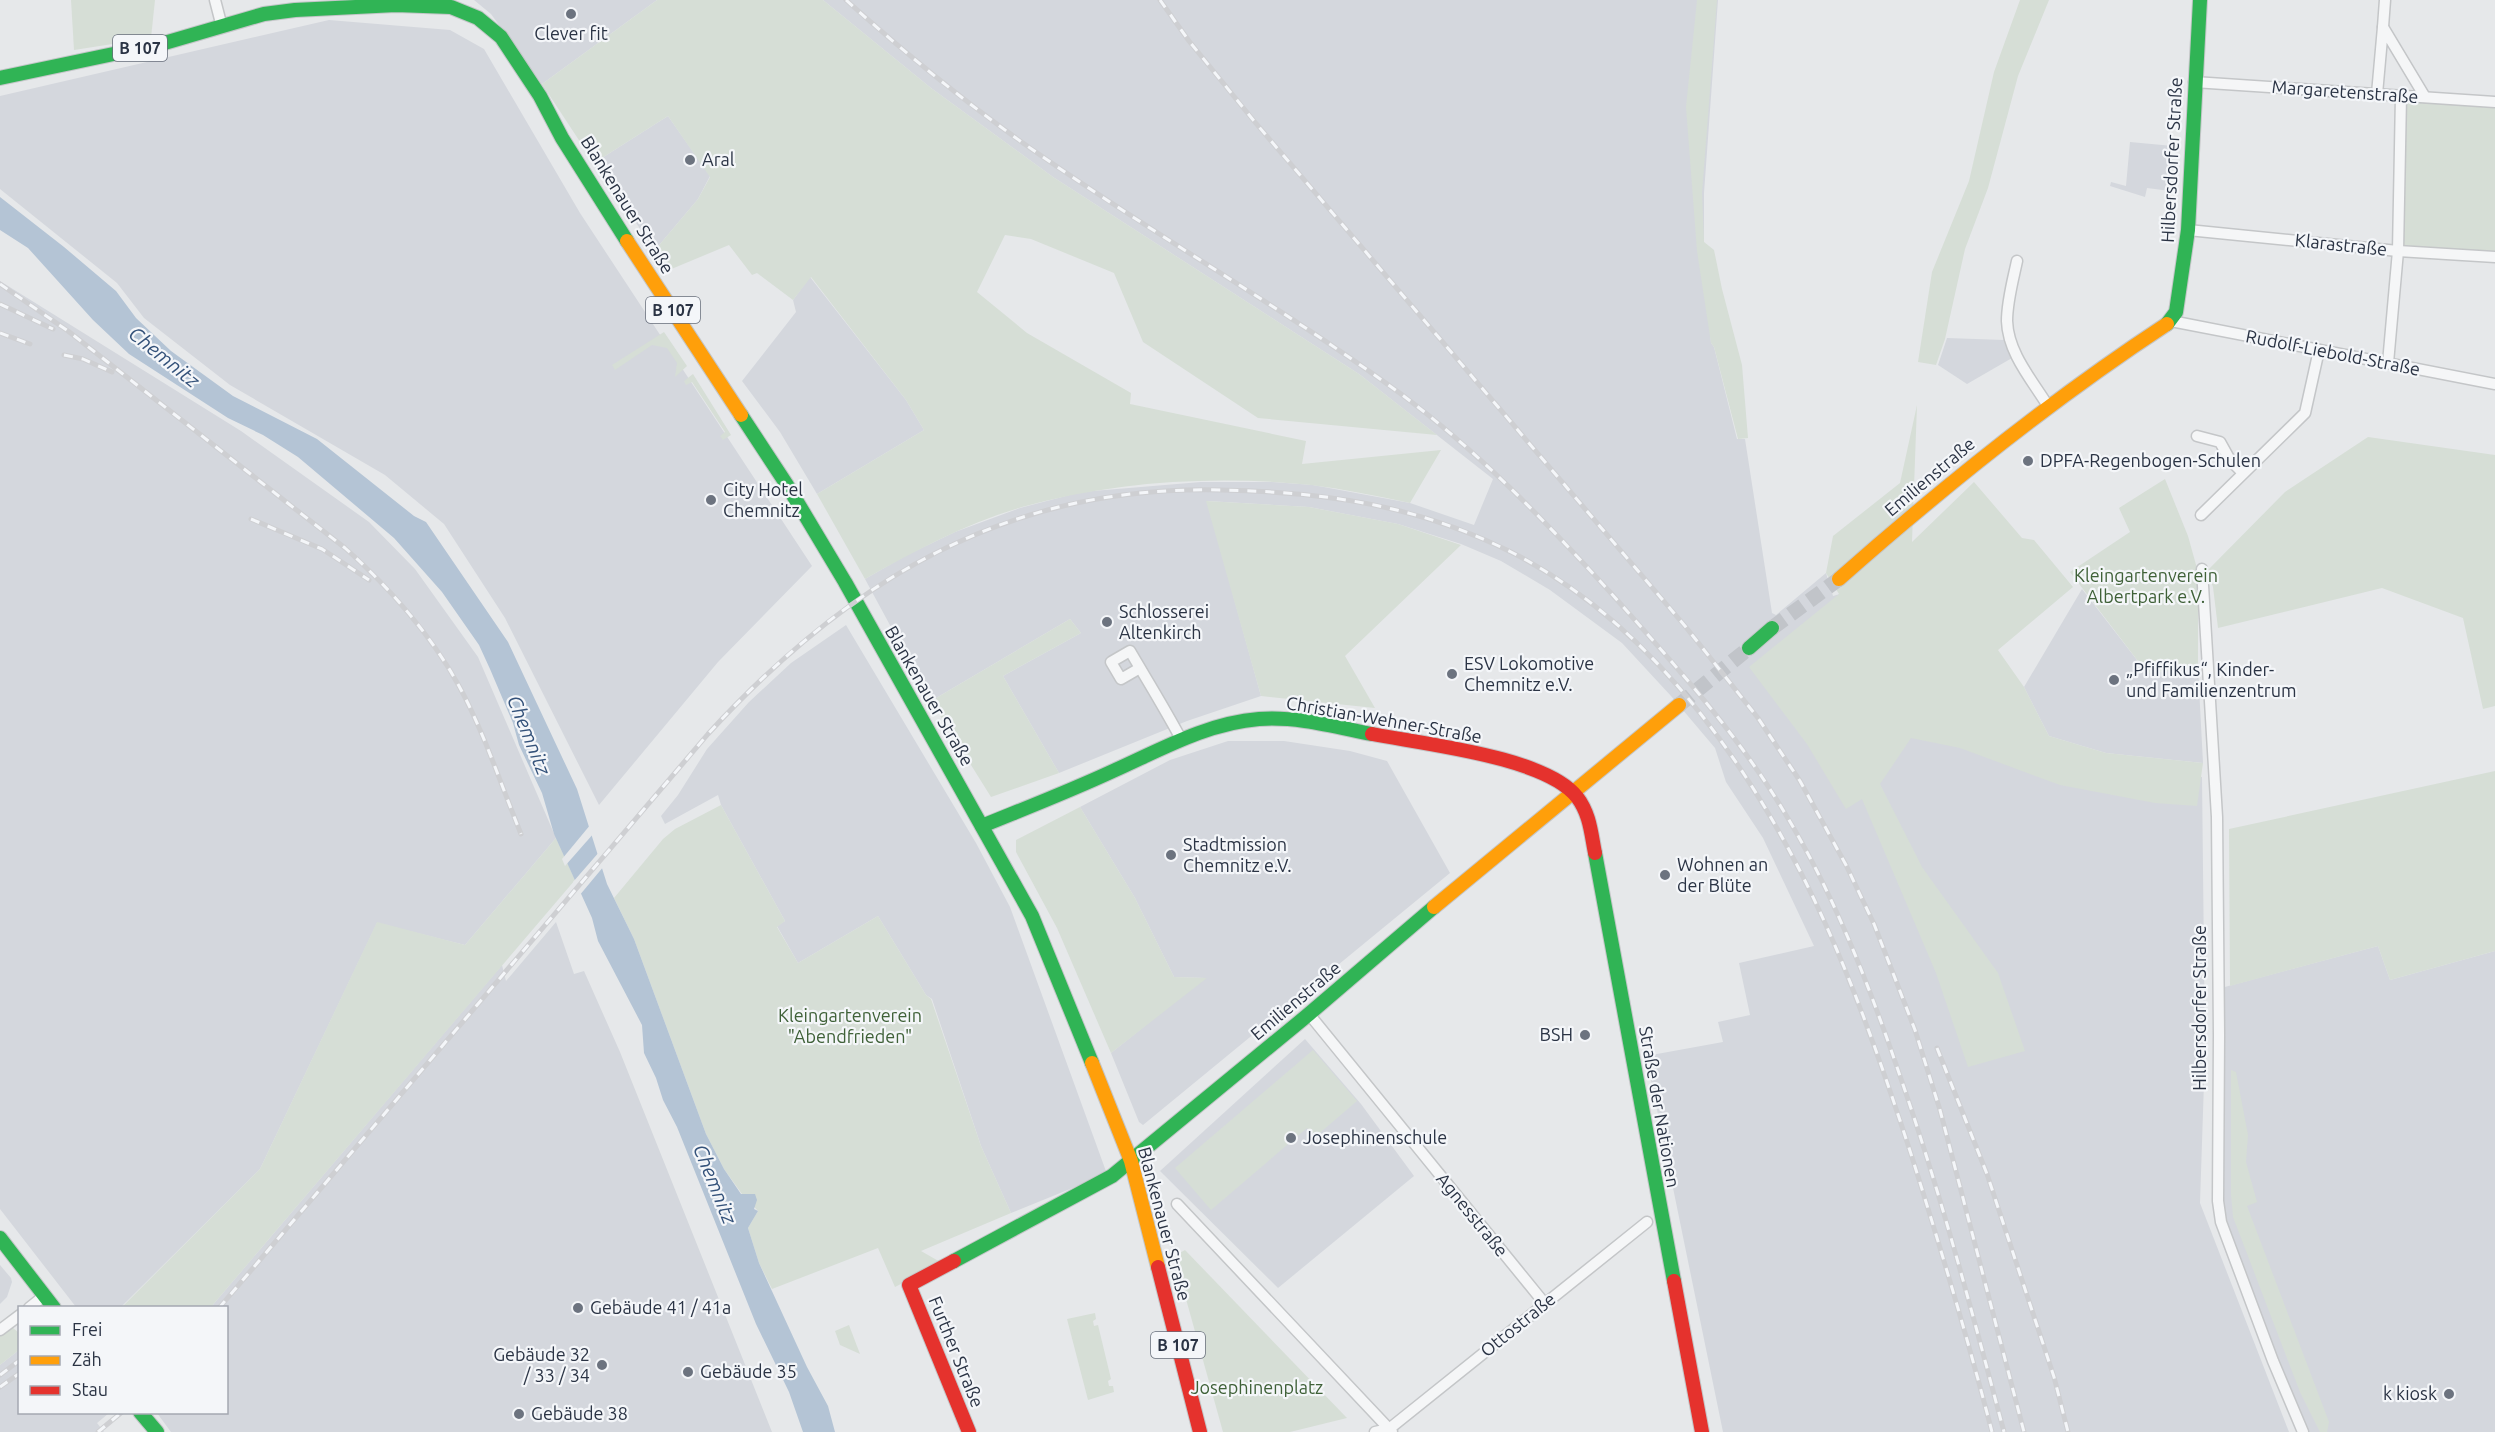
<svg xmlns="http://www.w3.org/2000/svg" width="2495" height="1432" font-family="Ubuntu,sans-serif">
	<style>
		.built { fill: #d4d7dd }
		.green { fill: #d6ded6 }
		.water { fill: #b4c4d5 }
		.pier { fill: #e6e8ea }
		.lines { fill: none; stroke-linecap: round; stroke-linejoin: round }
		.secondary-tunnel { stroke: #c1c4c9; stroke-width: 15; stroke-dasharray: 15 8; stroke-linecap: butt }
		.street-casing { stroke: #c4c6c8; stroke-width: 13 }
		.fast-casing { stroke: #c4c6c8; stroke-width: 16 }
		.slow-casing { stroke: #c4c6c8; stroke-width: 16 }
		.jam-casing { stroke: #c4c6c8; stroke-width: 16 }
		.street { stroke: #f5f6f7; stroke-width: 10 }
		.fast { stroke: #30b455; stroke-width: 14 }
		.slow { stroke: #ff9f0a; stroke-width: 14 }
		.jam { stroke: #e5322d; stroke-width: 14 }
		.rail-casing { stroke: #cecfd2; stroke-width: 5 }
		.rail { stroke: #f4f6f9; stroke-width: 3; stroke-dasharray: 9; stroke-linecap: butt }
		.poi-dot { fill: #6c737f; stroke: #f4f6f9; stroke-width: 2 }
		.labels { text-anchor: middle; stroke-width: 4.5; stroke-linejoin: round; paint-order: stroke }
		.shield { fill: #f4f6f9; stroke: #676e7b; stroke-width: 1.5 }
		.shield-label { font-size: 16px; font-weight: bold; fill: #2b3445 }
		.poi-label { font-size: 18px; fill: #2b3445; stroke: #f4f6f9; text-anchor: start }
		.street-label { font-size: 18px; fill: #2b3445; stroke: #f4f6f9 }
		.park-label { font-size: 18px; fill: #3f6138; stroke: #f4f6f9 }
		.water-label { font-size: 20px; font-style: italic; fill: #34527a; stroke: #f4f6f9 }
	</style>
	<rect width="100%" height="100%" fill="#e6e8ea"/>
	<g class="built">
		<path d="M474,0h183l-115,84 -51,-70z"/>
		<path d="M823,0h895l-14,193v49l7,101 3,4 23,92h8l27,174 4,2 50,-42 7,23 7,-2 131,133 231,50 3,275 -5,151 89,229h-566l-77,-376 77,-14 -5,-20 32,-7 -11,-52 75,-17 -51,-108 -37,-56 -11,-34 -44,-52 -49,-53 -72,-53 -49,-29 -40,-17 -63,-20 -89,-17 -102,-6 54,195 -74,25 -128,52 -56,-97 78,-43 -11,-14 -139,82 -66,-122 40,-23 50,-24 65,-24 61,-16 120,-10h71l41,3 97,18 64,22 19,-46 -134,-105 -306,-197 -122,-89z"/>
		<path d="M329,20l121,10 34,19 96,164 232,353 -94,96 -119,143 -94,-187 -61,-94 -59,-49 -155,-90 -86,-67 -27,-35 -117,-94v-93z"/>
		<path d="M668,116l42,60 -12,23 -43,51 -61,-87z"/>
		<path d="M2130,142l43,4 -3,45 -23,-3 -2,9 -35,-11 1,-4 15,4z"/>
		<path d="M810,277l96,123 18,30 -107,64 -37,-62 -38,-51 54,-69 -3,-12z"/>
		<path d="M0,281l241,150 128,91 46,47 63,88 78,181 -91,107 -88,-22 -117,246 -139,138h-45l-76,-98z"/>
		<path d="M1947,338l57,2 8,18 -45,26 -29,-19z"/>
		<path d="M2082,589l65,84 51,-5 5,95 -97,-10 -57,-17 -25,-49z"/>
		<path d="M846,625l130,218 34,64 97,267 -96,39 -30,-67 -49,-147 -6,-4 -48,-79 -80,47 -21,-37 8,-5 -64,-116 -3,-10 -53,29 -4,-8 17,-21 29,-46 42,-47 42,-39z"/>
		<path d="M1228,741h56l66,10 37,10 63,112 -307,252 -4,-3 -28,-69 94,-75 -31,-1 -39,-79 -55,-91 90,-47z"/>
		<path d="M556,922l18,52 10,-3 36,81 152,380h-601l-14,-19 69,-1v-104l-15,-1 291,-342 4,16z"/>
		<path d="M2378,946l12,34 105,-29v481h-191l-81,-211 -2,-233z"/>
		<path d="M1305,1039l56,65 53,72 -136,112 -118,-117z"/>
		<path d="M0,1265l11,13 1,4 -5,15 -7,7z"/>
		<path d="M19,1350l1,62 89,1 -12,10 7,9h-104v-67z"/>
	</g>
	<g class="green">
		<path d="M71,0h84l-4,38 -77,12z"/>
		<path d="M657,0h166l108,88 122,89 306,197 78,61 -179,-17 -115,-76 -29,-69 -83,-34 -26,-4 -28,57 50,41 104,60 -1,11 176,37 -4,23 139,-14 -31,53c-33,-7 -66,-14 -99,-18 -95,-10 -197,-4 -289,22 -55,16 -108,44 -157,72l-48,-85 107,-64 -18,-30 -95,-123 -18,23 -36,-27 -5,2 -23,-30 -60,25 -14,-20 43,-51 12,-22 -42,-61 -74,47 -52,-79z"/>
		<path d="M1697,0h20l-15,193 2,49 10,8 8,39 20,76 6,73 -10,1 -24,-92 -3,-4 -14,-92 -11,-144z"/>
		<path d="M2020,0h29l-31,76 -30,112 -23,61 -20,90 -9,26 -18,-3 14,-90 37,-91 25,-109z"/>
		<path d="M2404,99l91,6v149l-94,-5z"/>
		<path d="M664,332l23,34 -12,11 2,-14 -10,-15 -15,-3 -37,25 -3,-5z"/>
		<path d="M693,374l38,61 -8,5 -3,-4 5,-4 -33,-50 -6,3 -2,-4z"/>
		<path d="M1917,405l-5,137 62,-60 48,56 12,2 39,47 -75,63 26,37 25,49 57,17 97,10 -6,43 -42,-3 -95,-18 -100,-37 -49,-10 -31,46 42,83 76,106 27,78 -57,16 -32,-94 -74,-174 -16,10 -39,-65 -58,-77 90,-73 -13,-21 7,-37 67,-53z"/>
		<path d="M2368,437l127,18v251l-12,3 -20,-91 -81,-30 -164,40 -5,-41 -6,-16 78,-79z"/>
		<path d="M2165,479l23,57 10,36v96l-51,5 -77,-101 60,-40 -11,-24z"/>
		<path d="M1206,501l103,6 89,17 63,21 -116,111 30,52 -114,-12z"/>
		<path d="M1070,619l11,14 -78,43 56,97 -68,24 -60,-96z"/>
		<path d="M2495,771v180l-105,29 -12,-34 -148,40 -1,-157z"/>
		<path d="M721,805l64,116 -8,6 21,36 80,-47 48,79 5,4 50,147 30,67 -90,38 21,12 -47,24 -17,-39 -106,41 -13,-26 -11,-35 10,-17 -16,-17 -18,-25 -18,-35 -72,-195 -20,-41 49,-59 12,-10z"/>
		<path d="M1080,807l55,91 39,79 33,1 -96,75 -54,-125 -41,-76v-12z"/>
		<path d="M556,838l19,42 -364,427 -90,1 139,-139 117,-247 88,23z"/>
		<path d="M1313,1050l44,51 -42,36 -8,-9 -96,82 -36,-42z"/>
		<path d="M2231,1070l5,2 12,63 -2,27 11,40 -10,4 82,216 -2,10h-7l-20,-40 -67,-175 -2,-23z"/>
		<path d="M1185,1250l162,168 -57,14h-67l-49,-176z"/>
		<path d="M1095,1313l1,6 -3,2 1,5 4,-1 13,54 -3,2 1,5h4l1,6 -26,8 -21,-81z"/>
		<path d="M849,1325l11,29 -20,-9 -5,-14z"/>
		<path d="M12,1327l7,6v17l-19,15v-29z"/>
	</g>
	<path class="water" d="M0,197l64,50 52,44 20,27 35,33 62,45 84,43 97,77 12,6 82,120 69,147 30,95 27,55 72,195 18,35 17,25h14l2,6 -3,9 4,2 -10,17 11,35 48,104 21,39 7,26h-32l-14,-40 -33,-68 -79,-197 -14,-27 -7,-22 -12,-25 -2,-28 -44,-84 -6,-23 -38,-84 -12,-41 -23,-48 -6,-22 -23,-54 -11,-24 -37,-53 -48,-54 -96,-81 -35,-22 -35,-17 -99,-64 -36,-34 -65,-72 -28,-18z"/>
	<g class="pier">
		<path d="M591,824l3,9 -29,33 -3,-7z"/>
		<path d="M600,851l4,15 -25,30 -6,-14z"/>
	</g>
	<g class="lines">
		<g class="secondary-tunnel">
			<path d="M1772,628l67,-49"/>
			<path d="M1679,705l70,-57"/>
		</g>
		<defs>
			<g id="street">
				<path d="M215,0l7,27"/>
				<path d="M2383,27l2,-27"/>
				<path d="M2194,82l301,20"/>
				<path d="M2377,94l6,-67 42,70"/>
				<path d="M2188,230l210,21 97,6"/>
				<path d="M2017,261c-4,19 -10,40 -10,60 1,32 25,59 41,85"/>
				<path d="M2171,321l324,63"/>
				<path d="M2388,363l10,-112 3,-155"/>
				<path d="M2197,436l23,6 10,18 13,13"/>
				<path d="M2201,515l104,-102 14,-63"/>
				<path d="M2202,569l15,248 2,218 -1,166 3,21 52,139 30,71"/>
				<path d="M1140,668l-19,11 -10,-17 19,-11c17,29 35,58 51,88"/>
				<path d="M1309,1014l236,290"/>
				<path d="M1177,1204l215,228"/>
				<path d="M29,1308l15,-12"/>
				<path d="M0,1330l20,-15"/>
				<path d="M1375,1432l14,-3 258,-207"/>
			</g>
			<g id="fast">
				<path d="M0,78l161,-34 103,-30 31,-4 101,-5 55,2 27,11 23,19 39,59 22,42 65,103"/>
				<path d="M2167,324l9,-12 12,-82 12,-230"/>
				<path d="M741,415l46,70 58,97 187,334 60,147"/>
				<path d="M1749,648l23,-20"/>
				<path d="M982,826c44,-18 88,-35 131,-55 47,-21 94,-48 146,-52 38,-3 77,8 113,15"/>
				<path d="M1595,853l79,428"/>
				<path d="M0,1238l54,70"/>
				<path d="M954,1261l158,-85 197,-162 125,-107"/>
				<path d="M140,1412l17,20"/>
			</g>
			<g id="slow">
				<path d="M627,241l114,174"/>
				<path d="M1839,579c104,-92 212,-179 328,-255"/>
				<path d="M1434,907l245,-202"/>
				<path d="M1092,1063l39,98 27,106"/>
			</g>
			<g id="jam">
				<path d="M1372,734c51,10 174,23 205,63 13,17 14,36 18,56"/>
				<path d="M954,1261l-45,24 60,147"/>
				<path d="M1158,1267l42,165"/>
				<path d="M1674,1281l28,151"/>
			</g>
		</defs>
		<use href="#street" class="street-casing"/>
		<use href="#fast" class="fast-casing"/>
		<use href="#slow" class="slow-casing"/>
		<use href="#jam" class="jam-casing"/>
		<use href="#street" class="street"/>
		<use href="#fast" class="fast"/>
		<use href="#slow" class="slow"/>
		<use href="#jam" class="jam"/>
		<defs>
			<g id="rail">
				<path d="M846,0c60,54 121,104 187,150 121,85 249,157 368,244 78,58 144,127 209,198 61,69 125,138 173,218 50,82 85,172 116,263 41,118 73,238 105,359"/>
				<path d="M1160,0l29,41 65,80 431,505 73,92 42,63 46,84 28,59 41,106 25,80 84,322"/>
				<path d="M0,284l68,47 277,217c43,38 87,88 114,138 25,46 42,99 62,148"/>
				<path d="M0,304l53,25"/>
				<path d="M0,333l30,11"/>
				<path d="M64,355l19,4 29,13"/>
				<path d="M251,519l71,30 47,31"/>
				<path d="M1937,1048l50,126 67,203 14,55"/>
				<path d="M219,1308l489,-574c141,-154 298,-249 513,-244 104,2 196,15 290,62 75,38 137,95 189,161 105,134 159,281 211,441 29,92 57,185 81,278"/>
				<path d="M0,1375l20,-15"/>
				<path d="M0,1387l20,-14"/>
				<path d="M98,1432l24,-20"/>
			</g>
		</defs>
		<use href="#rail" class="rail-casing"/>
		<use href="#rail" class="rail"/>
	</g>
	<g class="poi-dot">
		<circle cx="571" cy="14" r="6"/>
		<circle cx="690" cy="160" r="6"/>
		<circle cx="2028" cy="461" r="6"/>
		<circle cx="711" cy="500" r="6"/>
		<circle cx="1107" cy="622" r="6"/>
		<circle cx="1452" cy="674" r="6"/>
		<circle cx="2114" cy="680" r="6"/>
		<circle cx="1171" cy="855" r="6"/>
		<circle cx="1665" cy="875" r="6"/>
		<circle cx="1585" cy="1035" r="6"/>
		<circle cx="1291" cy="1138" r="6"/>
		<circle cx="578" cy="1308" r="6"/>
		<circle cx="602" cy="1365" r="6"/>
		<circle cx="688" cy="1372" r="6"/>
		<circle cx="2449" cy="1394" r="6"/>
		<circle cx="519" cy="1414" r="6"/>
	</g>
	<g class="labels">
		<g class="shield">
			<rect x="113" y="35" width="54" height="26" rx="4.5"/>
			<rect x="646" y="297" width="54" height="26" rx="4.5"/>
			<rect x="1151" y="1332" width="54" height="26" rx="4.5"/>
		</g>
		<g class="shield-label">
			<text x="140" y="54">B 107</text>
			<text x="673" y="316">B 107</text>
			<text x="1178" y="1351">B 107</text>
		</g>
		<g class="poi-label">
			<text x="571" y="40" text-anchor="middle">Clever fit</text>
			<text x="702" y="166">Aral</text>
			<text x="2040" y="467">DPFA-Regenbogen-Schulen</text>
			<text x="723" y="496">City Hotel<tspan x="723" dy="21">Chemnitz</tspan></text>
			<text x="1119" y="618">Schlosserei<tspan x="1119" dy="21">Altenkirch</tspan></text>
			<text x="1464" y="670">ESV Lokomotive<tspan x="1464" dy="21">Chemnitz e.V.</tspan></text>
			<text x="2126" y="676">„Pfiffikus“, Kinder-<tspan x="2126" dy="21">und Familienzentrum</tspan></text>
			<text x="1183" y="851">Stadtmission<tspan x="1183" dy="21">Chemnitz e.V.</tspan></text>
			<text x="1677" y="871">Wohnen an<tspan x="1677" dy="21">der Blüte</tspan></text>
			<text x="1573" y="1041" text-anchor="end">BSH</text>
			<text x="1303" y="1144">Josephinenschule</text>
			<text x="590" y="1314">Gebäude 41 / 41a</text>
			<text x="590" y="1361" text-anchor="end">Gebäude 32<tspan x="590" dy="21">/ 33 / 34</tspan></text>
			<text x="700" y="1378">Gebäude 35</text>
			<text x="2437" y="1400" text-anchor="end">k kiosk</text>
			<text x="531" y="1420">Gebäude 38</text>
		</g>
		<g class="street-label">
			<text transform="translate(2345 92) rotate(4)" y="6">Margaretenstraße</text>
			<text transform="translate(2172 160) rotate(-87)" y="6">Hilbersdorfer Straße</text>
			<text transform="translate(627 205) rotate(58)" y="6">Blankenauer Straße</text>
			<text transform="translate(2341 245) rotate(6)" y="6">Klarastraße</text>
			<text transform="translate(2333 353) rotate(11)" y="6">Rudolf-Liebold-Straße</text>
			<text transform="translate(1930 477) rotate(-40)" y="6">Emilienstraße</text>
			<text transform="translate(929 696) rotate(60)" y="6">Blankenauer Straße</text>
			<text transform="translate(1384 720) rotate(10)" y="6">Christian-Wehner-Straße</text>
			<text transform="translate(1296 1001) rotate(-40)" y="6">Emilienstraße</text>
			<text transform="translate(2200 1008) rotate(-90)" y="6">Hilbersdorfer Straße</text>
			<text transform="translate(1659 1107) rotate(80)" y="6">Straße der Nationen</text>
			<text transform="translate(1472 1215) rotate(51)" y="6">Agnesstraße</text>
			<text transform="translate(1164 1224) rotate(75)" y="6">Blankenauer Straße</text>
			<text transform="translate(1518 1325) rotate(-39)" y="6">Ottostraße</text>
			<text transform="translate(956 1352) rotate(68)" y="6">Further Straße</text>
		</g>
		<g class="park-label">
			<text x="2146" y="582">Kleingartenverein<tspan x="2146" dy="21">Albertpark e.V.</tspan></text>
			<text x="850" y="1022">Kleingartenverein<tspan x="850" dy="21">"Abendfrieden"</tspan></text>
			<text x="1257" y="1394">Josephinenplatz</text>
		</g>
		<g class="water-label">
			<text transform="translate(164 357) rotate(39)" y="7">Chemnitz</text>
			<text transform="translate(529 735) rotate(68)" y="7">Chemnitz</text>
			<text transform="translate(715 1184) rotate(68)" y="7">Chemnitz</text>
		</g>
	</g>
	<rect x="18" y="1306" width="210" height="108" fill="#f4f6f9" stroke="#a4a8b1" stroke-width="1.5"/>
	<rect x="30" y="1326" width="30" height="9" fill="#30b455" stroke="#a4a8b1" stroke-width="1.5"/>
	<text x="72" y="1336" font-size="18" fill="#2b3445">Frei</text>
	<rect x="30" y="1356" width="30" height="9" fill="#ff9f0a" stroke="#a4a8b1" stroke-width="1.5"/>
	<text x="72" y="1366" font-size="18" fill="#2b3445">Zäh</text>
	<rect x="30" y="1386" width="30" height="9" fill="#e5322d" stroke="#a4a8b1" stroke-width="1.5"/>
	<text x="72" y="1396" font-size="18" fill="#2b3445">Stau</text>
</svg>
